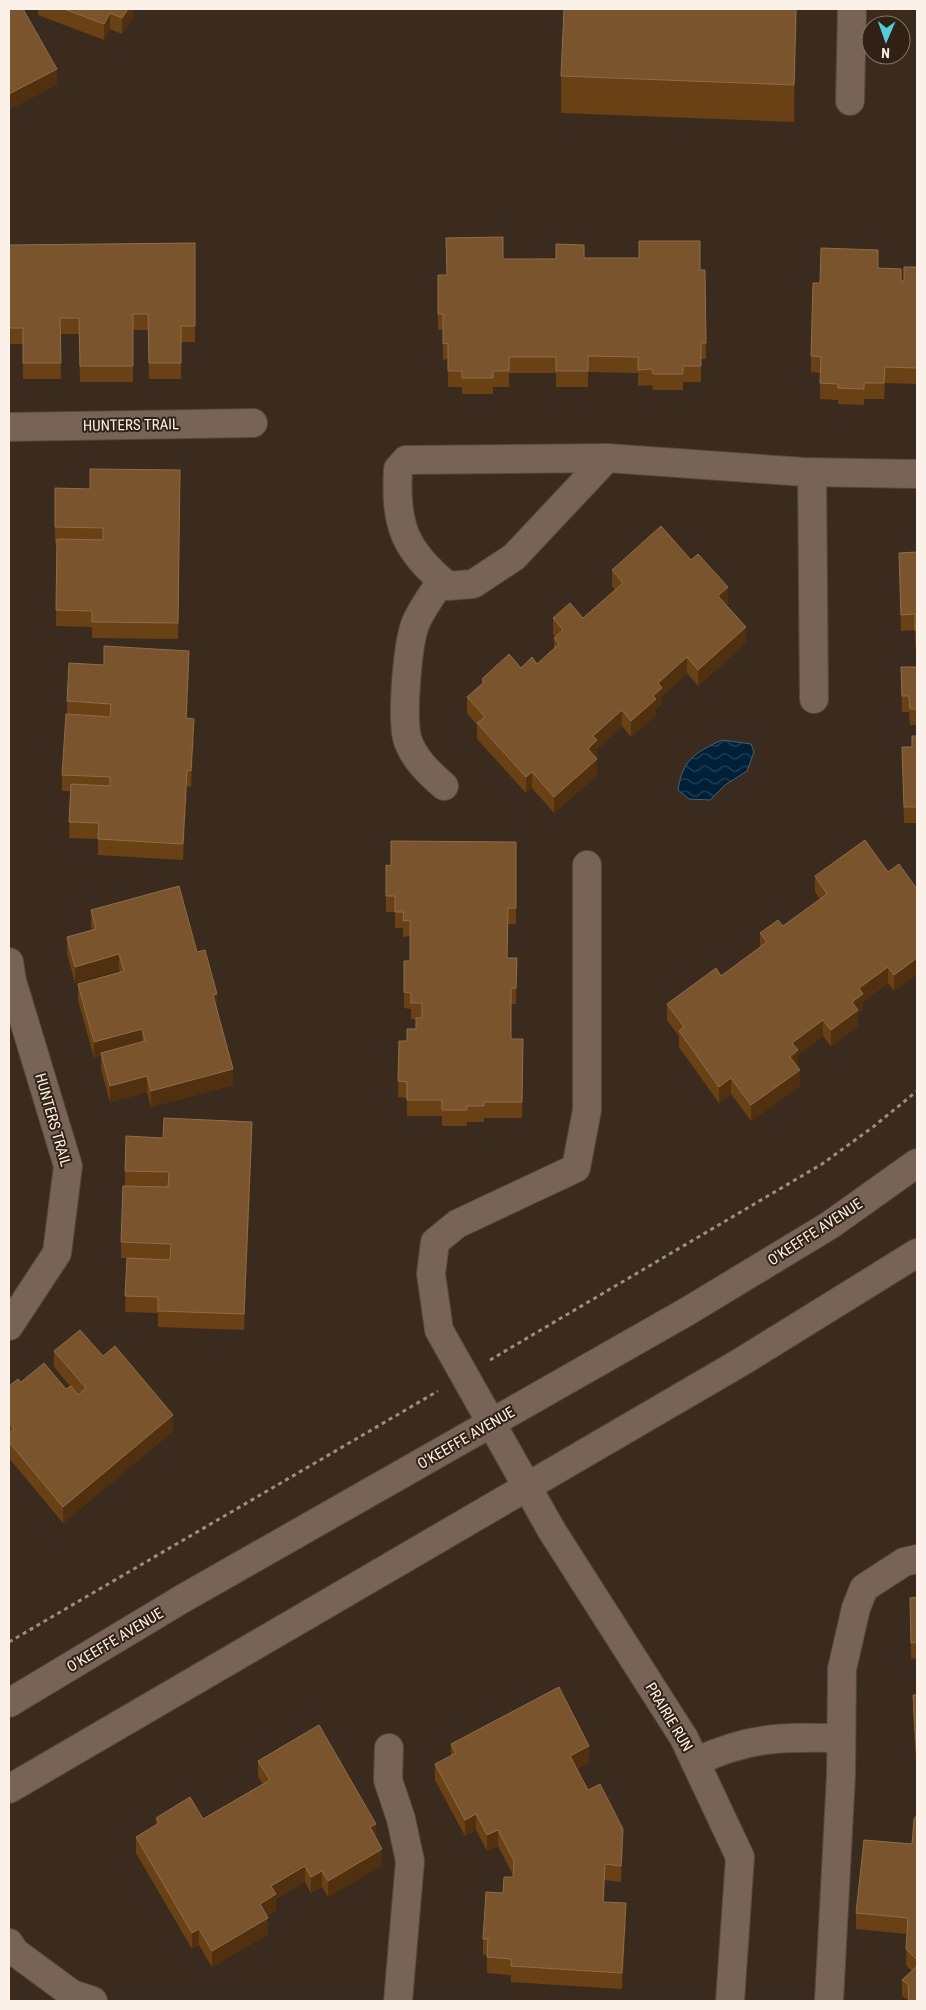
<svg xmlns="http://www.w3.org/2000/svg" width="926" height="2010" font-family="'Roboto Condensed',sans-serif">
	<style>
		.water { fill: url(#water-waves); stroke: #4b5f6e }
		.lines { fill: none; stroke-linecap: round; stroke-linejoin: round }
		.minor-casing { stroke: #56483d; stroke-width: 30 }
		.path { stroke: #9b8e83; stroke-width: 3; stroke-dasharray: 4 4; stroke-linecap: butt }
		.minor { stroke: #776456; stroke-width: 28 }
		.wall { fill: #6a4115 }
		.shaded-wall { fill: #51300f }
		.building { fill: #7a542c; stroke: #8e6d49 }
		.labels { text-anchor: middle; stroke-width: 4; stroke-linejoin: round; paint-order: stroke }
		.street-label { font-size: 15px; fill: #fbf1e8; stroke: #312115 }
	</style>
	<defs>
		<pattern id="water-waves" width="16" height="10" patternUnits="userSpaceOnUse" patternTransform="scale(1.25)"><rect width="16" height="10" fill="#00203a"/><path d="M0 5q4-4 8 0t8 0" fill="none" stroke="#264156"/></pattern>
	</defs>
	<rect width="100%" height="100%" fill="#3b2b1e"/>
	<path class="water" d="M722,740l29,4 3,8 -7,19 -22,14 -15,15 -21,-1 -11,-9c4,-30 18,-38 44,-50z"/>
	<g class="lines">
		<defs>
			<g id="minor">
				<path d="M850,101l2,-92"/>
				<path d="M9,427l244,-4"/>
				<path d="M607,458l-93,99 -41,27 -25,2c-44,-36 -53,-61 -50,-117l8,-9z"/>
				<path d="M607,458l197,14 113,2"/>
				<path d="M812,472l2,227"/>
				<path d="M441,581c-8,13 -18,26 -24,39 -10,20 -15,96 -10,118 6,20 22,35 37,48"/>
				<path d="M587,865v245l-11,58 -119,56 -22,18 -4,32 8,56 113,201 132,207 56,119 -10,144"/>
				<path d="M9,962l3,19 56,185 -11,87 -48,73"/>
				<path d="M9,1703l173,-104 506,-288 142,-86 87,-62"/>
				<path d="M389,1748l-1,32 13,39 9,42 -12,140"/>
				<path d="M695,1762c55,-26 87,-25 146,-24"/>
				<path d="M9,1789l732,-427 176,-109"/>
				<path d="M9,1943l6,9 57,42 21,7"/>
				<path d="M829,2001l12,-226 1,-106 14,-61 8,-20 40,-26 13,-3"/>
			</g>
		</defs>
		<use href="#minor" class="minor-casing"/>
		<g class="path">
			<path d="M490,1360l332,-196 51,-37 44,-36"/>
			<path d="M9,1642l429,-251"/>
		</g>
		<use href="#minor" class="minor"/>
	</g>
	<g class="wall">
		<path d="M38,9h96v6l-12,19 -12,-5 -6,11 -66,-25z"/>
		<path d="M797,9l-3,113 -233,-9v-37z"/>
		<path d="M195,243v99h-14v37h-32l-1,-49h-15v52h-53l-1,-48h-19l1,45h-38v-35h-14v-99z"/>
		<path d="M584,258l121,12 1,89h-5v23h-18v8h-30l-1,-5 -14,1v-13l-50,-1v15h-32v-14h-47v14h-16v7h-31v-7h-14v-28l-5,1v-30h-5v-55h9l56,-16z"/>
		<path d="M917,267v117l-32,-1 -1,16h-20v6l-26,-1v-4l-18,-1v-26l-9,-1v-16l9,-73 58,-15 23,13h3z"/>
		<path d="M180,470l-2,169 -86,-1v-11l-36,-1 1,-83h-2v-55l35,1z"/>
		<path d="M917,552v94l-2,1v-17l-14,1 -2,-78z"/>
		<path d="M612,570l116,33 -2,2 20,38 -48,43 -11,-13 -25,23v8l-6,5v6l-25,22 -9,-11 -25,23v7l-1,2 1,17 -43,38 -22,-25 -6,5 -49,-54v-14l-10,-12v-16l15,-13v-5l39,-11 16,-4 17,-15v-11l1,-1 -2,-3v-16h30l32,-28 -3,-4z"/>
		<path d="M104,665l85,2 -2,51 7,17 -3,52 -4,-1 -4,74 -85,-5v-16l-29,-1 1,-47h-8v-16l5,-61v-13z"/>
		<path d="M901,667h16v58h-7l-1,-13h-7z"/>
		<path d="M917,736v87h-13l-2,-76h10z"/>
		<path d="M516,842v82h-8l-1,34h10l-1,46h-5v35h12l-1,79h-38v4h-17v4h-25v-10h-35v-18l-9,-1 1,-56h8l9,-12v-10h-5v-10l-7,-1v-47h6v-25l-7,1v-9h-8v-16h-9v-47l5,1z"/>
		<path d="M888,872l29,17v85l-23,17 -6,-8 -25,19v8l-5,3v13l-27,20 -8,-10 -25,19 -1,12 3,19 -49,35 -20,-27 -12,9 -40,-56v-11l-12,-16v-16l54,-28 39,-29v-14l23,-7 37,-27 -5,-7v-16z"/>
		<path d="M91,910l106,42 20,58 16,75 -82,22 -4,-15 -37,10 -9,-33v-13l-7,2 -16,-58v-16l42,-12 -1,-2 -44,13 -8,-30v-16l25,-7 -1,-4z"/>
		<path d="M163,1138h89l-8,192 -86,-3v-14l-33,-1 2,-54h-6v-16l4,-56v-15z"/>
		<path d="M54,1351l49,5 70,75 -110,92 -54,-65v-72l12,-4 45,7 4,-3 -16,-19z"/>
		<path d="M917,1597v87v-26l-6,1 -1,-61z"/>
		<path d="M913,1695h4v83l-4,-67z"/>
		<path d="M451,1744l138,18 -13,7 12,21 35,55 -2,37 -16,-2 -1,22 22,17 -4,70 -111,-7v-7l-24,-2v-18h-4v-16l20,-46 10,-16v-2l-15,-29 -11,5 -11,-21 -11,6 -30,-56v-16l16,-8z"/>
		<path d="M258,1761l118,78 6,26 -54,32 -6,-10 -11,6 -6,-11 -29,17v11l-9,6 1,18 -56,33 -13,-22 -7,4 -56,-96v-16l20,-11v-8l47,1 60,-35 -5,-7z"/>
		<path d="M917,1815v186l-9,-1 -6,-4v-16l10,-9 -6,-6 1,-31 -51,-5v-16l56,-69z"/>
	</g>
	<g class="shaded-wall">
		<path d="M128,9h6v6l-12,19v-16z"/>
		<path d="M796,9h1l-3,113v-37z"/>
		<path d="M110,13v16l-6,11v-16z"/>
		<path d="M57,69v16l-48,25v-16z"/>
		<path d="M728,587v16l-10,9v-16z"/>
		<path d="M746,627v16l-48,43v-16z"/>
		<path d="M189,651v16l-3,67v-16z"/>
		<path d="M687,657v16l-25,23v8l-6,5v6l-25,22v-16l27,-38z"/>
		<path d="M622,710v16l-25,23v7l-9,9v-16l5,-13z"/>
		<path d="M194,719v16l-3,52v-16z"/>
		<path d="M597,759v16l-43,38v-16z"/>
		<path d="M187,770v16l-4,74v-16z"/>
		<path d="M532,772v16l-6,5v-16z"/>
		<path d="M119,954v16l-44,13v-16z"/>
		<path d="M917,958v16l-23,17v-16z"/>
		<path d="M888,967v16l-25,19v8l-5,3v13l-27,20v-16l21,-28 7,-14z"/>
		<path d="M217,994v16l-4,-15z"/>
		<path d="M823,1020v16l-25,19v11l-8,7v-16l2,-14z"/>
		<path d="M142,1029v16l-41,8v3l-7,2v-16z"/>
		<path d="M233,1069v16l-82,22v-16z"/>
		<path d="M800,1070v16l-49,35v-16z"/>
		<path d="M147,1076v16l-37,10v-16z"/>
		<path d="M731,1078v16l-12,9v-16z"/>
		<path d="M252,1122v16l-8,192v-16z"/>
		<path d="M173,1415v16l-110,92v-16z"/>
		<path d="M589,1746v16l-19,10v-16z"/>
		<path d="M476,1814v16l-11,6v-16z"/>
		<path d="M376,1824v16l-6,-13z"/>
		<path d="M623,1829v16l-2,37v-16z"/>
		<path d="M498,1830v16l-11,5v-16z"/>
		<path d="M382,1849v16l-54,32v-16z"/>
		<path d="M605,1864v16l-2,38v-16z"/>
		<path d="M305,1866v16l-29,17v11l-16,10v-16l11,-18z"/>
		<path d="M322,1871v16l-11,6v-16z"/>
		<path d="M626,1903v16l-4,70v-16z"/>
		<path d="M268,1918v16l-56,33v-16z"/>
		<path d="M199,1929v16l-7,4v-16z"/>
	</g>
	<g class="building">
		<path d="M9,9h14l34,60 -48,25z"/>
		<path d="M64,9h64l-6,9 -12,-5 -6,11z"/>
		<path d="M564,9h232l-2,76 -233,-9z"/>
		<path d="M503,237v22h53v-15l28,1v13h55v-17h61v29h5l1,73h-5v23h-18v8h-30l-1,-5 -14,1v-13l-50,-1v15h-32v-14h-47v14h-16v7h-31v-7h-14v-28l-5,1v-30h-5v-39h9l-1,-37z"/>
		<path d="M195,243v83h-14v37h-32l-1,-49h-15v52h-53l-1,-48h-19l1,45h-38v-35h-14v-83z"/>
		<path d="M821,248l57,2v18l23,1v12h3v-14h13v101l-32,-1 -1,16h-20v6l-26,-1v-4l-18,-1 1,-26 -10,-1 2,-73h7z"/>
		<path d="M90,469l90,1 -2,153 -86,-1v-11l-36,-1 1,-71 46,1v-12l-48,-1v-39l35,1z"/>
		<path d="M661,526l30,34 7,-6 30,33 -10,9 28,31 -48,43 -11,-13 -29,26 4,5 -9,8 3,3 -25,22 -9,-11 -29,26 4,4 -9,9 9,10 -43,38 -22,-25 -6,5 -49,-54 8,-6 -18,-20 17,-15 -2,-3 27,-25 12,14 11,-11 5,7 22,-20 -5,-6 9,-8 -10,-12 17,-15 13,15 40,-35 -11,-13z"/>
		<path d="M917,552v78l-2,1v-17l-14,1 -2,-62z"/>
		<path d="M104,646l85,5 -3,67 8,1 -3,52 -4,-1 -4,74 -85,-5 1,-16 -30,-1 2,-38 39,2v-9l-48,-2 4,-61 44,3 1,-13 -44,-3 2,-38 35,2z"/>
		<path d="M901,667h16v42h-7l-1,-13h-7z"/>
		<path d="M912,736h5v71h-13l-2,-60h10z"/>
		<path d="M865,840l23,32 11,-8 18,25v69l-23,17 -6,-8 -29,21 4,6 -11,8 6,8 -27,20 -8,-10 -31,23 6,7 -8,7 10,13 -49,35 -20,-27 -12,9 -40,-56 5,-4 -17,-23 49,-36 5,8 46,-34 -7,-9 18,-13 5,6 44,-32 -12,-18z"/>
		<path d="M391,841l125,1v66h-8l-1,50h10l-1,30h-5v51h12l-1,63h-38v4h-17v4h-25v-10h-35v-18l-9,-1 1,-40h8v-12h9v-11h6v-15h-11v-10l-7,-1v-31h6v-41l-7,1 1,-9h-9v-16h-9v-31l5,1z"/>
		<path d="M179,886l18,66 8,-2 12,44 -4,1 20,74 -82,22 -4,-15 -37,10 -9,-33 44,-12 -3,-12 -48,13 -16,-58 46,-13 -5,-17 -44,13 -8,-30 29,-8 -5,-19z"/>
		<path d="M164,1118l88,4 -8,192 -86,-3v-14l-33,-1 2,-38 43,2 1,-16 -50,-2 2,-56 45,1 1,-15 -44,-1 1,-35 37,2z"/>
		<path d="M80,1330l23,26 12,-10 58,69 -110,92 -54,-65v-9l5,-4 -5,-6v-37l9,-7 3,3 23,-19 22,26 5,-3 7,9 8,-7 -32,-37z"/>
		<path d="M917,1597v71v-26l-6,1 -1,-45z"/>
		<path d="M559,1687l30,59 -19,10 18,34 12,-6 23,45 -2,37 -16,-2 -2,38 23,1 -4,70 -111,-7v-7l-24,-2 1,-18h-5l3,-47 17,1 1,-16h9l1,-16 -16,-31 -11,5 -11,-21 -11,6 -30,-56 21,-11 -5,-9z"/>
		<path d="M913,1695h4v67z"/>
		<path d="M319,1725l57,99 -6,3 12,22 -54,32 -6,-10 -11,6 -6,-11 -34,20 5,8 -16,10 8,14 -56,33 -13,-22 -7,4 -56,-96 23,-14 -3,-5 34,-21 13,22 67,-39 -12,-19z"/>
		<path d="M917,1815v145l-11,-11 2,-31 -52,-5 8,-73 48,4 2,-25z"/>
		<path d="M917,1966v35h-8l-1,-17 -6,-4z"/>
	</g>
	<g class="labels">
		<g class="street-label">
			<text transform="translate(131 425) rotate(-1)" y="5">HUNTERS TRAIL</text>
			<text transform="translate(53 1120) rotate(74)" y="5">HUNTERS TRAIL</text>
			<text transform="translate(815 1232) rotate(-33)" y="5">O'KEEFFE AVENUE</text>
			<text transform="translate(466 1438) rotate(-30)" y="5">O'KEEFFE AVENUE</text>
			<text transform="translate(115 1640) rotate(-31)" y="5">O'KEEFFE AVENUE</text>
			<text transform="translate(669 1717) rotate(59)" y="5">PRAIRIE RUN</text>
		</g>
	</g>
	<rect width="926" height="2010" fill="none" stroke="#fbf1e8" stroke-width="20"/>
	<g transform="translate(886 40) rotate(182)"><circle r="24" fill="#312115" stroke="#827469"/>
	<path d="M0-4L9 19L0 12L-9 19Z" fill="#52ccd6"/>
	<text y="-8" font-size="14" font-weight="bold" text-anchor="middle" fill="#fbf1e8">N</text>
	</g>
</svg>
